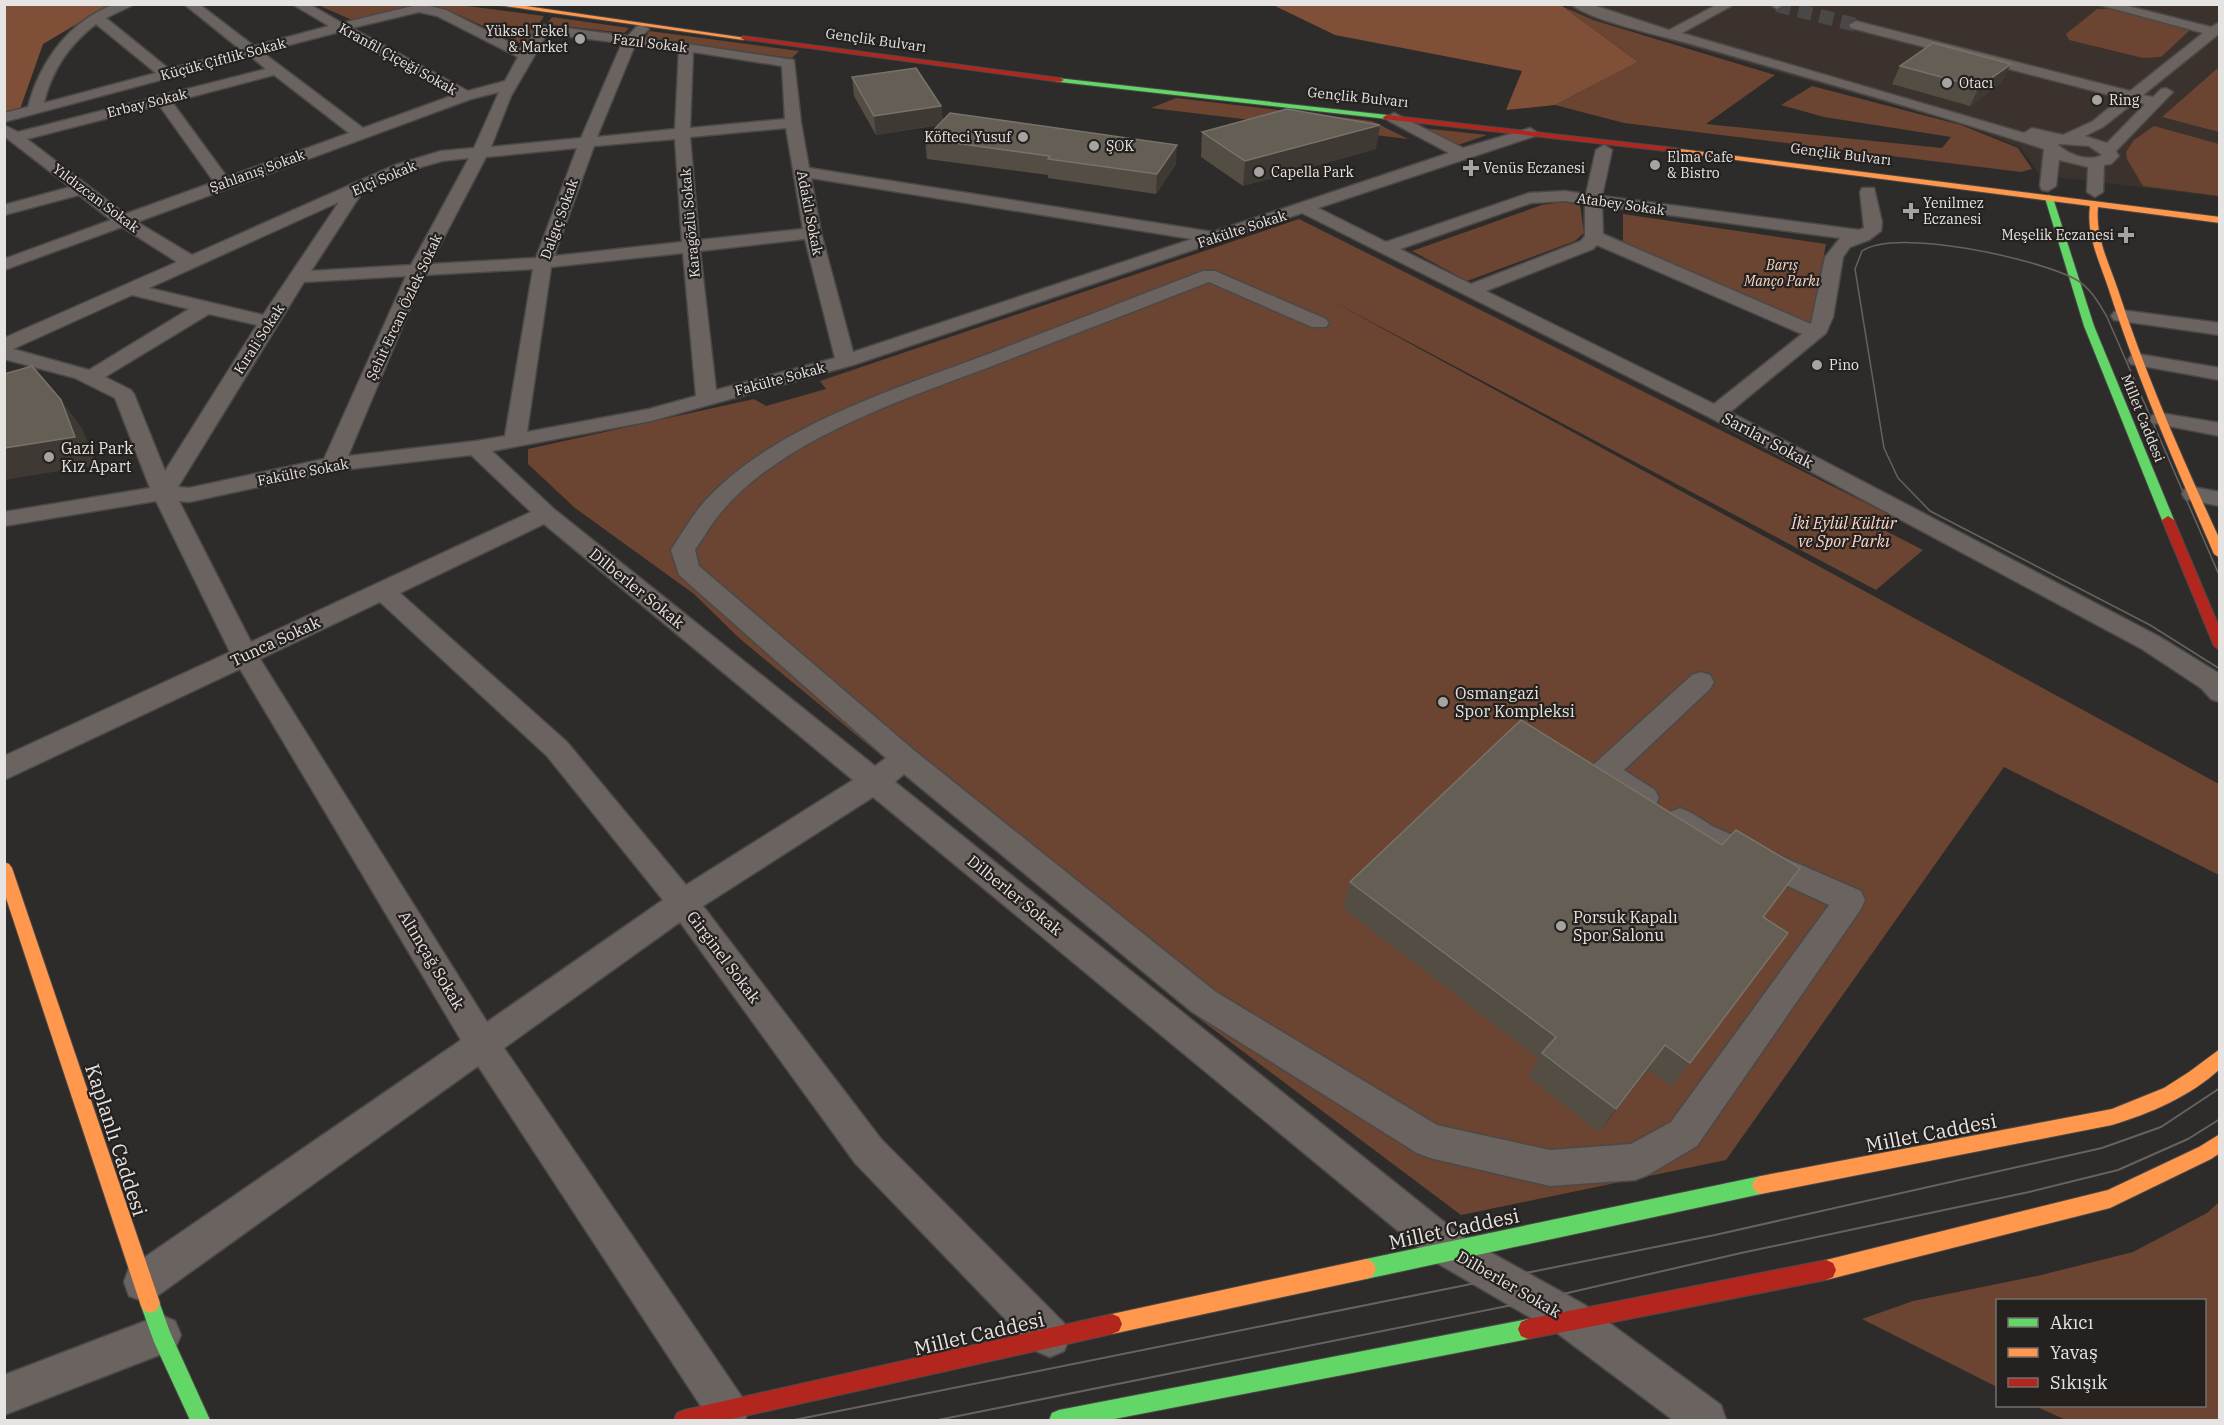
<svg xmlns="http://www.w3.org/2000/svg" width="2224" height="1425" font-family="'IBM Plex Serif',serif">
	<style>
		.built { fill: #3b322d }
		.green { fill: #6b4432 }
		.forest { fill: #7f4f38 }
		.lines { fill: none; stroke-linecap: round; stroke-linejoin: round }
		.street-tunnel { stroke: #4a4846; stroke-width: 14; stroke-dasharray: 14 8; stroke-linecap: butt }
		.street-casing { stroke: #4b4948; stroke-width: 3 }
		.fast-casing { stroke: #4b4948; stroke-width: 2 }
		.slow-casing { stroke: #4b4948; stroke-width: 2 }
		.jam-casing { stroke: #4b4948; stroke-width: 2 }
		.street { fill: #6a635f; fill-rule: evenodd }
		.fast { fill: #63d668; fill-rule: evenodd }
		.slow { fill: #ff974d; fill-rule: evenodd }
		.jam { fill: #b3261e; fill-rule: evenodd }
		.tram-far1 { stroke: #66625f; stroke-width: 1.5 }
		.tram { stroke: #66625f; stroke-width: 2 }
		.wall { fill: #544d43 }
		.shaded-wall { fill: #3e3932 }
		.building { fill: #645e54; stroke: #78736a; stroke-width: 1.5 }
		.poi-dot { fill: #a6a4a2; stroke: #25211f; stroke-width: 2 }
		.labels { text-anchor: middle; stroke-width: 4.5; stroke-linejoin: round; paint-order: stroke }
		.far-poi-label { font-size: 14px; fill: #e6e4e2; stroke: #25211f; text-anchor: start }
		.far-street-label { font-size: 14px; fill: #e6e4e2; stroke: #25211f }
		.far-park-label { font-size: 14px; font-style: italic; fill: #fcd8c8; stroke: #25211f }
		.street-label { font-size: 16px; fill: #e6e4e2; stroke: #25211f }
		.poi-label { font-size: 16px; fill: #e6e4e2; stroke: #25211f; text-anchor: start }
		.park-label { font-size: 16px; font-style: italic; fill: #fcd8c8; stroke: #25211f }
		.near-street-label { font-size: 20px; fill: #e6e4e2; stroke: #25211f }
	</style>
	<rect width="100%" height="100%" fill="#2e2c2a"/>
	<path class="built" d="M1563,5h656v192l-179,-22 -20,-28 -56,-22 -370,-105z"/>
	<g class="green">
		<path d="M318,5h104l-70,15z"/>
		<path d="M425,5h34l85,11 -18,30 -80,-37z"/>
		<path d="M1564,7l29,13 182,55 -69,49 236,24 9,-11 -127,-20 -43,-12 31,-19 149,39 57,23 14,21 -11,3 -397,-49 -69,-18 83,-43z"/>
		<path d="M2097,9h15l75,18 2,4 -28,26 -18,1 -74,-18 -3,-6z"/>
		<path d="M552,17l77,11 -5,5 -77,-9z"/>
		<path d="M649,31l150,20 -7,7 -147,-20z"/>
		<path d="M2219,67v65l-57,-15z"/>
		<path d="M1176,98l196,23 36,18 -257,-31z"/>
		<path d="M2154,126l65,18v52l-76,-10 -16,-27 -1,-7 8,-12z"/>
		<path d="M1422,128l65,7 -29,10z"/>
		<path d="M1563,202l17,3 4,28 -9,8 -108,40 -55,-30 130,-46z"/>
		<path d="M1623,214l203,30 -15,80 -188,-81z"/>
		<path d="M1299,219l599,300 -14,11 39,20 -47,40 -546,-290 889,484v91l-215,-108 -278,393 -265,55 -260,-195 -462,-382 -45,-44 -119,-86 -47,-44v-15l226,-50 12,7 60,-17 -6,-8z"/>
		<path d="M2219,1202v218h-153l-31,-14h169v-106h-206l-1,87 -135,-68 51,-18 124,-25 96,-24 74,-39z"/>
	</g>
	<g class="forest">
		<path d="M5,5h104l-66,39 -23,65 -15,4z"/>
		<path d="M1273,5h288l77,57 -83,43 -49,5 16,-39 -187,-36z"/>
	</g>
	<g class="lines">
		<path class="street-tunnel" d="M1777,5l79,20"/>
		<defs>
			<g id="street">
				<path d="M115,4h20l-29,14 63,51 72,-19 -57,-46h15l55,42 75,-20 -37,-22h17l33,19 79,-19 25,6 77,39 15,-23 5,-1 85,11 9,-10 5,-1 7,4 -8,8 153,23 7,63 8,45 404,64 236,-79 -60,-32 -3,-3 8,-5 69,35 67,-20 8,5 -3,3 -217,72 68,34 143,-49 36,-2 21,3 10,-44 8,-5 8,5 -10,46 257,34 5,-2 -4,-36 2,-4h12l8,34 -1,9 -12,9 -19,7 -7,10 -10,60 -7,16 -96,79 430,225 60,37v28l-9,-3 -10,-11 -59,-39 -433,-232 -407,-204 -449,152 -202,56 -159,30 62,58 321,257 11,-8 -207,-183 -8,-25c9,-14 18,-29 28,-42 66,-79 193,-118 287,-153 72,-28 144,-56 217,-84h12l111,48 3,4 -3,4h-14l-103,-45c-70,27 -139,54 -209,81 -91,35 -224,76 -285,157 -7,9 -13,20 -20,30l4,16 216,185 301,241 221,133 113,25 81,-6 40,-22 158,-217 -135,-62 -24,-15 -5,-8 5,-8 10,-4 10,4 24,15 147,64 4,9 -4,9 -164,237 -49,29 -13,5 -85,6 -120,-28 -13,-5 -225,-141 -288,-238 -9,8 568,455 122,68 136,100 5,15h-53l-116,-87 -120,-70 -564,-466 -170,109 178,233 183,184 6,14 -6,14 -14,6 -14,-6 -181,-188 -175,-241 -176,126 238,349 6,14 -3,9h-35l-232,-354 -321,230 -14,5 -14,-5 -5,-14 5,-14 332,-228 -221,-371 -236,111v-24l226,-104 -74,-151 -152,25v-14l146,-24 -35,-90 -40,-20 -71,-19v-21l173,-76 -55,-35 -118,43v-11l107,-39 -32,-25 -75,20v-10l66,-18 -66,-51v-11l14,7 248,-63 -16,-13 -246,66v-9l24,-6c12,-46 42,-87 87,-103zM419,12l18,4 81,41 -13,24 -37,10 -116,-63zM96,24l60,49 -112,30c8,-34 26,-59 52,-79zM339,32l115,63 -91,33 -101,-76zM547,34l75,9 -41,95 -90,9 20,-51zM635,45l44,5 -4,79 -78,8zM693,52l89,14 3,53 -95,9zM274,75l75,58 -122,44 -55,-75zM499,92l-25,56 -33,3 -46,14 -203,90 -55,-33 334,-123zM159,105l55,77 -89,32 -98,-75zM786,128l17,101 -104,11 -9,-103zM675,139l7,103 -128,14 40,-110zM577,148l-41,110 -106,6 56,-107zM469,158l-58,107 -100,6 52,-80 44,-20 35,-10zM811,178l381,61 -339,113 -32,-119zM1565,201l20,3v32l-4,5 -110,43 -71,-35 131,-46zM339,202l-76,113 -114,-27zM1602,206l238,32 -15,19 -14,67 -208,-90zM805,239l30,119 -119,32 -16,-139zM1597,245l205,89 -88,70 -228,-113 107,-42zM683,253l13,143 -47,13 -122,23 24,-165zM533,269l-28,167 -29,5 -128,15 76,-181zM406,276l-82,183 -135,29 -11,-1 126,-205zM132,295l57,14 -100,61 -76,-21zM209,314l48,11 -92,146 -31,-77 -3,-4 -26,-13zM471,455l60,57 -280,130 -72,-141 10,1 144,-31zM544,524l309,256 -167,105 -119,-143 -167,-149zM380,602l167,154 116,144 -176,122 -227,-363z"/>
				<path d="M1571,4h19l79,26 49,-26h17l-53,29 342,100 8,-5 31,7 30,-14 28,-23 -270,-70 -2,-3 7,-4 274,70 73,-58 -107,-29h24l91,23 9,-5v11l-77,62 10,2 8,-8 5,-1 7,4 -57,59 3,5 -8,8 -7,1 -1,27 -8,5 -8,-5 1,-25 -29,-7 -3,26 -8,5 -6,-1 -2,-4 4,-37c-117,-38 -235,-71 -353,-105 -25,-7 -103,-24 -120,-40zM2135,102l10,2 -38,39 -22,-7 18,-9zM2060,144l29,2 13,9c-14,7 -32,0 -44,-10z"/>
				<path d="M1769,4h14v1l-6,4z"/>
				<path d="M2121,310l99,13v12l-106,-15 -3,-4 3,-4z"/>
				<path d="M2138,354l82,14v12l-89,-16 -3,-4 3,-4z"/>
				<path d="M2160,413l60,10v13l-67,-13 -4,-4 4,-4z"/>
				<path d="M2193,487l27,5v14l-35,-7 -3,-5 3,-5z"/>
				<path d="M1701,672l9,3 4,7 -4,7 -86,81 31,20 4,8 -4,8c-3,1 -6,3 -9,3 -12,1 -51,-27 -56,-37l4,-8 98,-89z"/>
				<path d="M161,1315l14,6 6,14 -6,14 -171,66v-40z"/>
			</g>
			<g id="fast">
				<path d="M1057,78l330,37 4,2 -4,2 -327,-37h-3z"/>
				<path d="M2049,195l4,3 41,128 80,194 -2,3h-8l-2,-3 -78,-194 -39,-128z"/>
				<path d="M1761,1176l6,3 3,6 -3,6 -6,3 -395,85 -7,-3 -3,-7 3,-7 7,-3z"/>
				<path d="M150,1293l7,3 13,36 40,88h-20l-36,-78 -14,-39 3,-7z"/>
				<path d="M1528,1319l7,3 3,7 -3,7 -7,3 -419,81h-60l3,-7 7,-3z"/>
			</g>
			<g id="slow">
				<path d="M491,4h21l234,34 -3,2z"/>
				<path d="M1672,148l548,69v6l-122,-16c-3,30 11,56 20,83 28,86 64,168 102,250v18l-6,-4c-38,-87 -76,-174 -105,-264 -9,-28 -23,-54 -19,-84l-415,-54h-3z"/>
				<path d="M4,862l5,2 3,4 148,435 -3,7 -7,3 -7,-3 -3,-7 -136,-411z"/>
				<path d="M2220,1049v20c-31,28 -69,44 -108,56l-351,69 -6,-3 -3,-6 3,-6 6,-3 351,-67 52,-21 25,-16z"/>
				<path d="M2220,1134v19l-9,6 -101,49 -284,72 -7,-3 -3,-7 3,-7 7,-3 282,-70 91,-43z"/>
				<path d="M1366,1259l7,3 3,7 -3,7 -7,3 -254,55 -7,-3 -3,-7 3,-7 7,-3z"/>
			</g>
			<g id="jam">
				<path d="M743,36l317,42 4,2 -4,2 -319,-43z"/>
				<path d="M1387,115l288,33 4,2 -4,2 -291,-33 -1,-2z"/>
				<path d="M2168,516l6,4 46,109v21l-6,-4 -52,-126z"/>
				<path d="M1826,1260l7,3 3,7 -3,7 -7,3 -298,59 -7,-3 -3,-7 3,-7 7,-3z"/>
				<path d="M1112,1314l7,3 3,7 -3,7 -7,3 -385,86h-53l3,-7 7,-3z"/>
			</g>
		</defs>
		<use href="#street" class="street-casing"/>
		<use href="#fast" class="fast-casing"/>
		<use href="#slow" class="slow-casing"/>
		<use href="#jam" class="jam-casing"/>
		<use href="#street" class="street"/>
		<use href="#fast" class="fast"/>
		<use href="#slow" class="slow"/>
		<use href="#jam" class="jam"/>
		<path class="tram-far1" d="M2220,577l-113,-260c-8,-14 -17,-30 -32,-38 -37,-20 -179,-52 -213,-28l-7,18 29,179 14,30 32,33 220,114 70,44"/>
		<g class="tram">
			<path d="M794,1420l921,-185 387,-87 59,-21 59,-39"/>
			<path d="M938,1420l599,-120 204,-47 288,-61 89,-22 70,-31 32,-20"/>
		</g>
	</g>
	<g class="wall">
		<path d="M1900,66l102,16 -32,24 -78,-22z"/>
		<path d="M852,77l89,29 2,15 233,43 -20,30 -108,-16v-3l-121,-16 -2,-20 14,-14 -63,10 -22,-39z"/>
		<path d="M1202,132l174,17 -133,37 -42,-29z"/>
		<path d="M1800,868l-37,49 -73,146 -18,24 -24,-18 -49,63 -71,-55 11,-18 -196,-151 7,-26z"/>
	</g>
	<g class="shaded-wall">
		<path d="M2011,64l-9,18 -32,24 9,-19z"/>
		<path d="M941,106l2,18 -67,11 -2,-19z"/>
		<path d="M1380,125l-4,24 -133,37 2,-25z"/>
		<path d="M1177,145l-1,19 -20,30 1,-20z"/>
		<path d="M61,400l21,28 15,37 -93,15v-32z"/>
		<path d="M1665,1045l-17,24 -49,63 17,-23z"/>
	</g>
	<g class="building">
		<path d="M1933,43l78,21 -32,23 -79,-21z"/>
		<path d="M916,68l25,38 -67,10 -22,-39z"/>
		<path d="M1287,109l93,16 -135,36 -43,-29z"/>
		<path d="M950,113l227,32 -20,29 -109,-15 2,-3 -125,-17z"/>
		<path d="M32,366l29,34 14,37 -71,11v-74z"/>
		<path d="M1521,720l201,125 14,-15 64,38 -37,49 25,16 -98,130 -25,-18 -49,64 -74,-56 14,-16 -206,-155z"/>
	</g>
	<g class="poi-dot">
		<circle cx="580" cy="39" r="6"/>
		<circle cx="1947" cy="83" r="6"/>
		<circle cx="2097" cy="100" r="6"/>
		<circle cx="1023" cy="137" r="6"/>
		<circle cx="1094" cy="146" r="6"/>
		<circle cx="1655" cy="165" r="6"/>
		<path d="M1468 159h6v6h6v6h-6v6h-6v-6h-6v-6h6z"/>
		<circle cx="1259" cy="172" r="6"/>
		<path d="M1908 202h6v6h6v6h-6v6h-6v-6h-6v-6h6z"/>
		<path d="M2123 226h6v6h6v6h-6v6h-6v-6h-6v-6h6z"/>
		<circle cx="1817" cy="365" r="6"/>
		<circle cx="49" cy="457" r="6"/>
		<circle cx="1443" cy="702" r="6"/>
		<circle cx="1561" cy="926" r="6"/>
	</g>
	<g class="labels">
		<g class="far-poi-label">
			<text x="568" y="36" text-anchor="end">Yüksel Tekel<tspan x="568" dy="16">&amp; Market</tspan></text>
			<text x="1959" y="88">Otacı</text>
			<text x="2109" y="105">Ring</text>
			<text x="1011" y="142" text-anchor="end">Köfteci Yusuf</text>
			<text x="1106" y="151">ŞOK</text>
			<text x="1667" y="162">Elma Cafe<tspan x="1667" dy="16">&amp; Bistro</tspan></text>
			<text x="1483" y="173">Venüs Eczanesi</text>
			<text x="1271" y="177">Capella Park</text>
			<text x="1923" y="208">Yenilmez<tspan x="1923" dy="16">Eczanesi</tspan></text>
			<text x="2114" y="240" text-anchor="end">Meşelik Eczanesi</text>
			<text x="1829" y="370">Pino</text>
		</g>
		<g class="far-street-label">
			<text transform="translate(876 40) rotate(8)" y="5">Gençlik Bulvarı</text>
			<text transform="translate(650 43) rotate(7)" y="5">Fazıl Sokak</text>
			<text transform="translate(223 59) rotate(-15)" y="5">Küçük Çiftlik Sokak</text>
			<text transform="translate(398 59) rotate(29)" y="5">Kranfil Çiçeği Sokak</text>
			<text transform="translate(1358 97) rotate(6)" y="5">Gençlik Bulvarı</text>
			<text transform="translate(147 103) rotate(-14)" y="5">Erbay Sokak</text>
			<text transform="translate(1841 154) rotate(7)" y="5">Gençlik Bulvarı</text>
			<text transform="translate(257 171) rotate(-20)" y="5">Şahlanış Sokak</text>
			<text transform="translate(384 178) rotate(-23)" y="5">Elçi Sokak</text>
			<text transform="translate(96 198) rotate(37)" y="5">Yıldızcan Sokak</text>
			<text transform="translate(1621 204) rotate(8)" y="5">Atabey Sokak</text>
			<text transform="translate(810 213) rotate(79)" y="5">Adaklı Sokak</text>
			<text transform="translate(559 219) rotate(-70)" y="5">Dalgıç Sokak</text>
			<text transform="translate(690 223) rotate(-95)" y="5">Karagözlü Sokak</text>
			<text transform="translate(1242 229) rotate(-18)" y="5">Fakülte Sokak</text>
			<text transform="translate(404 307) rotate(-65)" y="5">Şehit Ercan Özlek Sokak</text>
			<text transform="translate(259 339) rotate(-57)" y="5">Kırali Sokak</text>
			<text transform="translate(780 379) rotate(-15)" y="5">Fakülte Sokak</text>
			<text transform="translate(2143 418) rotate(68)" y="5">Millet Caddesi</text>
			<text transform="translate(303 472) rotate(-11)" y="5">Fakülte Sokak</text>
		</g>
		<g class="far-park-label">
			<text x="1782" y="270">Barış<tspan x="1782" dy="16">Manço Parkı</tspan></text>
		</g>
		<g class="street-label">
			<text transform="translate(1768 440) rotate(28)" y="6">Sarılar Sokak</text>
			<text transform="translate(637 588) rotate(39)" y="6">Dilberler Sokak</text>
			<text transform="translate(275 641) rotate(-25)" y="6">Tunca Sokak</text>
			<text transform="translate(1015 895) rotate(39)" y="6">Dilberler Sokak</text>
			<text transform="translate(724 957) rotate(53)" y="6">Girginel Sokak</text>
			<text transform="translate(432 960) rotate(59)" y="6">Altınçağ Sokak</text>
			<text transform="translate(1509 1284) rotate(30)" y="6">Dilberler Sokak</text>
		</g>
		<g class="poi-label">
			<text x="61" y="454">Gazi Park<tspan x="61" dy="18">Kız Apart</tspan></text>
			<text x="1455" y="699">Osmangazi<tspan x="1455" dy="18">Spor Kompleksi</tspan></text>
			<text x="1573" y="923">Porsuk Kapalı<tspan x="1573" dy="18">Spor Salonu</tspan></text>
		</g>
		<g class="park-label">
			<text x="1844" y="529">İki Eylül Kültür<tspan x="1844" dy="18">ve Spor Parkı</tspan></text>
		</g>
		<g class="near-street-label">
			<text transform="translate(1931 1133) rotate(-11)" y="7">Millet Caddesi</text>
			<text transform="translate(116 1140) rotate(72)" y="7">Kaplanlı Caddesi</text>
			<text transform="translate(1454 1229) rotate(-12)" y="7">Millet Caddesi</text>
			<text transform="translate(979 1334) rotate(-13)" y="7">Millet Caddesi</text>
		</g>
	</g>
	<rect width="2224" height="1425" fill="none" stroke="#e6e4e2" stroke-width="12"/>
	<rect x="1996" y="1299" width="210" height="108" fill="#25211f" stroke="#726f6d" stroke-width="1.5"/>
	<rect x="2008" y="1318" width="30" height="9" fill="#63d668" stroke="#726f6d" stroke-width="1.5"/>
	<text x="2050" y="1329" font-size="18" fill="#e6e4e2">Akıcı</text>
	<rect x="2008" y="1348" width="30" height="9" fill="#ff974d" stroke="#726f6d" stroke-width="1.5"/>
	<text x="2050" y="1359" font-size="18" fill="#e6e4e2">Yavaş</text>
	<rect x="2008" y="1378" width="30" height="9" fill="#b3261e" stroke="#726f6d" stroke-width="1.5"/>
	<text x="2050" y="1389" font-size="18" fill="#e6e4e2">Sıkışık</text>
</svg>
